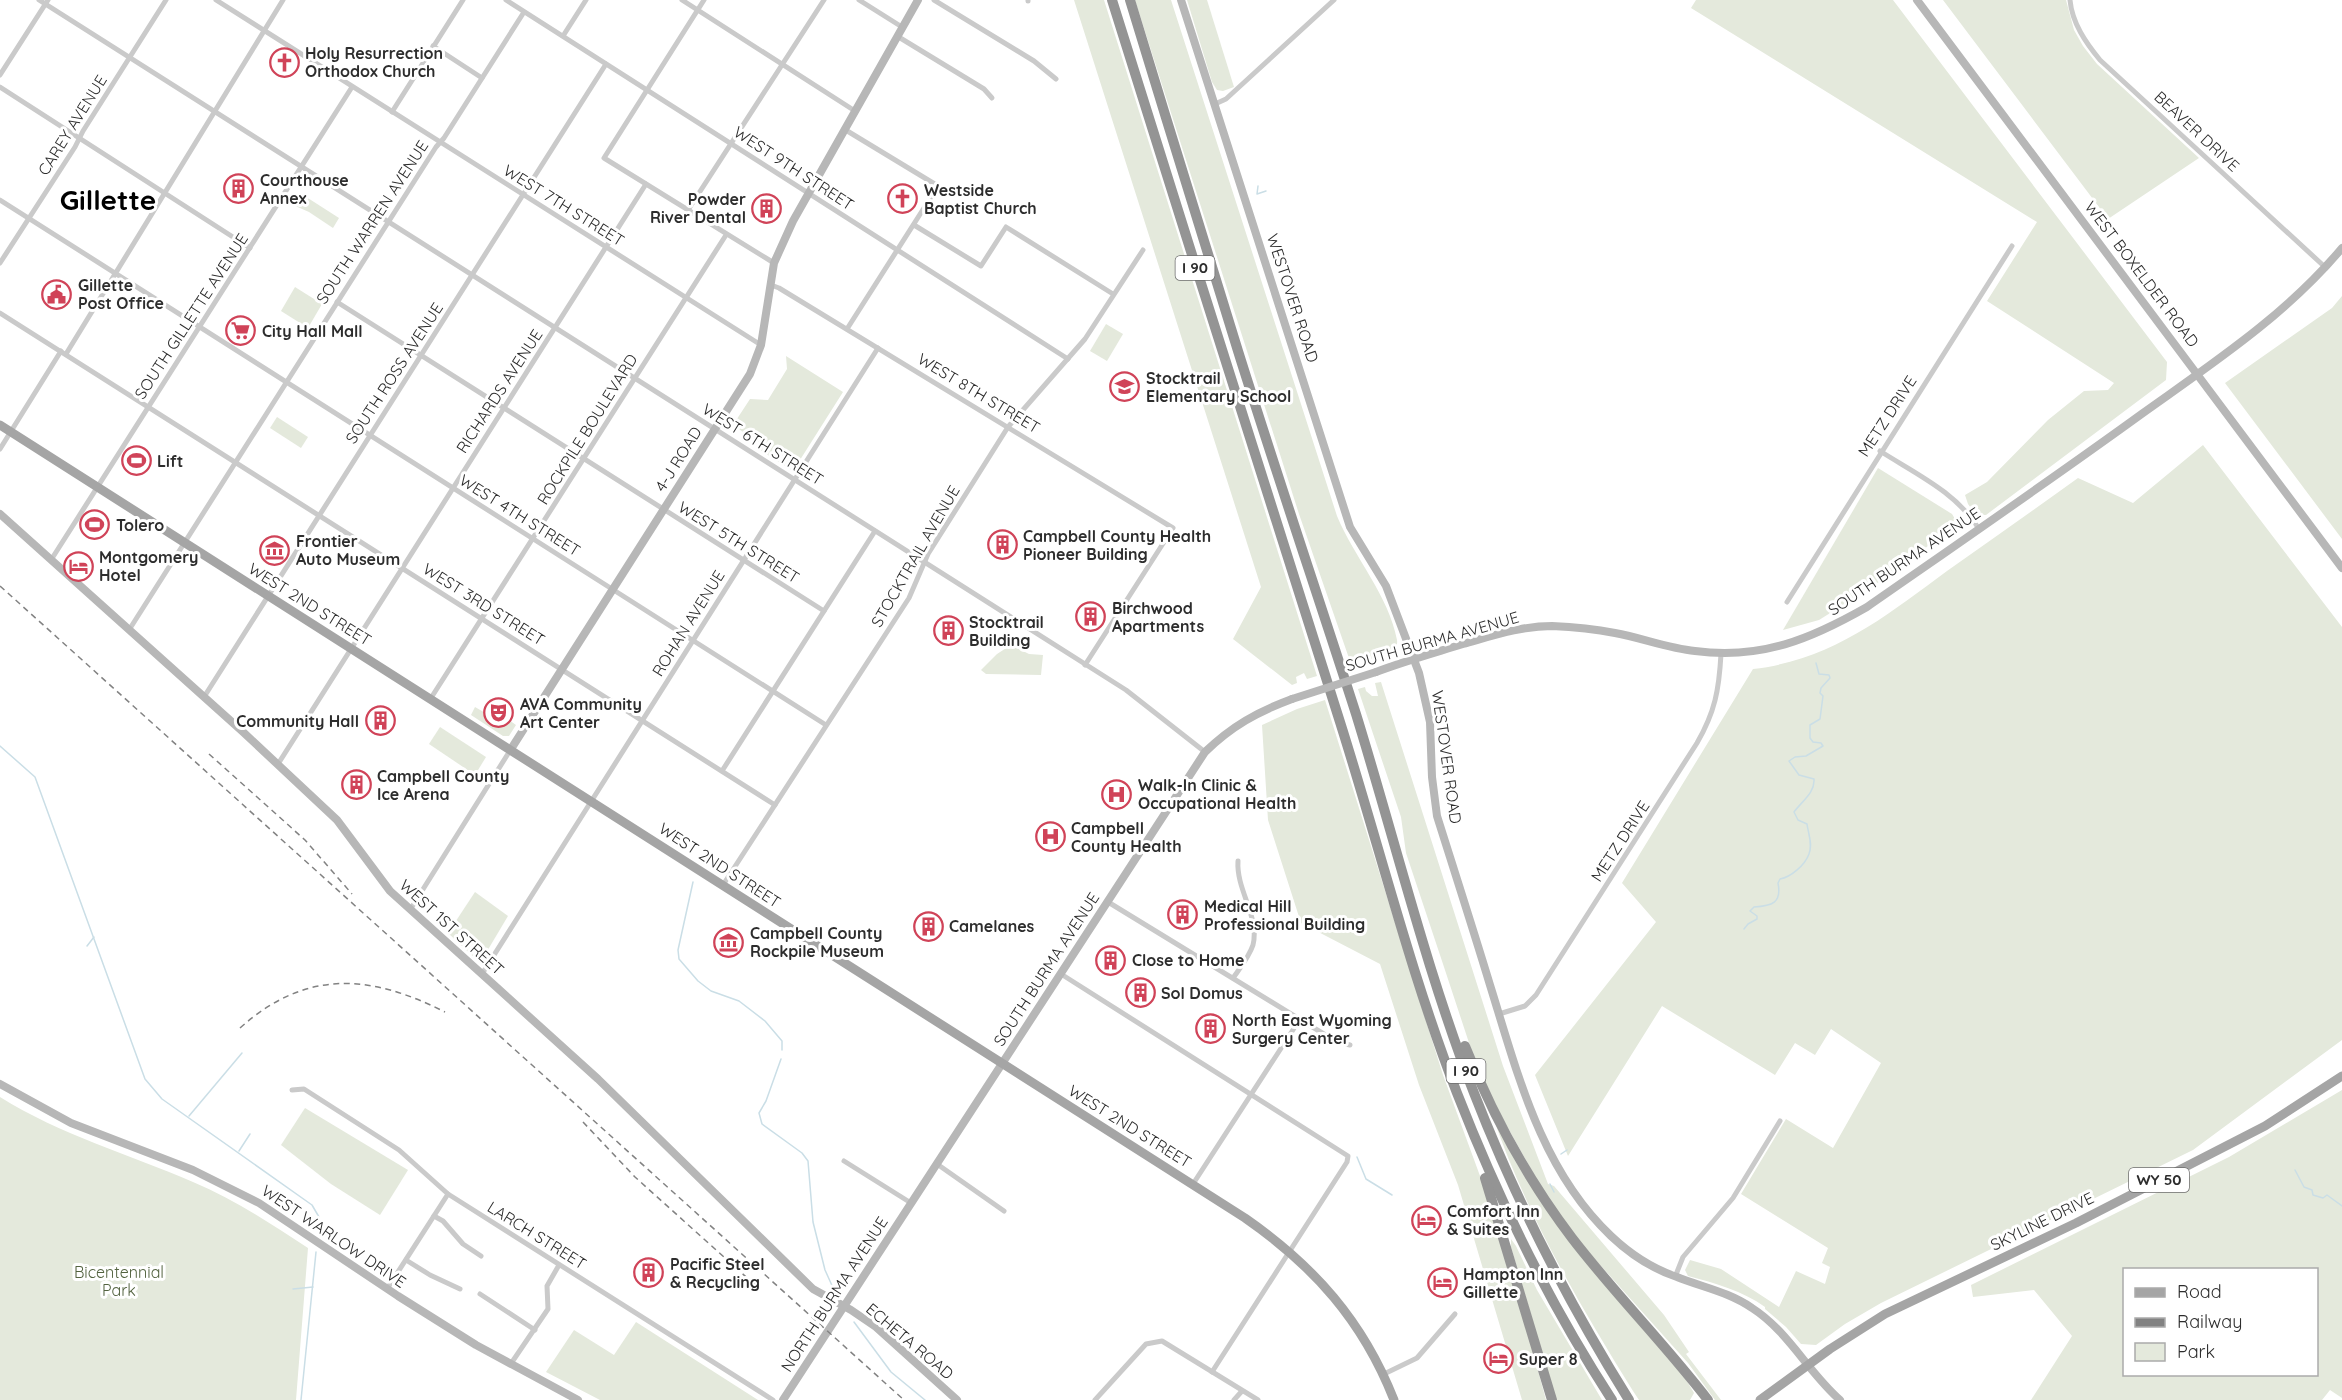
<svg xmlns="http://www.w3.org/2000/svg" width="2342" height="1400" font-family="Quicksand,sans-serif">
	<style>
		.green { fill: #e4e9dc; fill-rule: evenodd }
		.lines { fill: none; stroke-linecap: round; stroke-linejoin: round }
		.stream { stroke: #cadee6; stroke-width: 1.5 }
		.street { stroke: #cacaca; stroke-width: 5 }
		.secondary { stroke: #b7b7b7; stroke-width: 8 }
		.primary { stroke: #a5a5a5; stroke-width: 9 }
		.highway { stroke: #949494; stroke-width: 10 }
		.rail { stroke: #828282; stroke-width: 1.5; stroke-dasharray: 6 4.5; stroke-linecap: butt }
		.secondary-bridge { stroke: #b7b7b7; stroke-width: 8 }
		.labels { text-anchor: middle; stroke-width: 6; stroke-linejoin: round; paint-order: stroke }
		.shield { fill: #fff; stroke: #6c6c6c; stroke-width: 1.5 }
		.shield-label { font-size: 15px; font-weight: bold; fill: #2d2d2d }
		.poi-label { font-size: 16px; font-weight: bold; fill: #2d2d2d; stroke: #fff; text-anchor: start }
		.street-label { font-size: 16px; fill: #2d2d2d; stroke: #fff }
		.park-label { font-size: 16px; fill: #536340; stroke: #fff }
		.town-label { font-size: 28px; font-weight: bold; fill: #000; stroke: #fff }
	</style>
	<rect width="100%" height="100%" fill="#fff"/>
	<g class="green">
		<path d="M1074,0h30l213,676 -10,3 -3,-6 -8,4 1,6 -5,2 -59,-46 28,-52z"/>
		<path d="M1135,0h36l166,516c17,41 52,80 60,124 1,7 -3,6 -3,12l-26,8 -3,-6 -8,3v6l-6,1 -52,-150z"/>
		<path d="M1187,0h20l27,87 -11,4 -6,-1 -5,-8z"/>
		<path d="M1696,0h197l274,362 -1,18 -180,135h-10l-8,-11 -3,-9 22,-13 61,-62 36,-29 24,-1 6,-7 -127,-82 50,-79 -346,-214z"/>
		<path d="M1943,0h123l8,30 9,16 14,18 102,94 -91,61z"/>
		<path d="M300,193l39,25 -6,10 -24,-16 -16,-7z"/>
		<path d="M295,287l27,17 -14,24 -27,-17z"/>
		<path d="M2342,296v243l-117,-156 107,-75z"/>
		<path d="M1106,324l17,10 -16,27 -17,-10z"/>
		<path d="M786,356l57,36 -50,79 -36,-23 3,-4 -27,-19 17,-26 18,1 19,-31z"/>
		<path d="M277,417l31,20 -7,11 -31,-20z"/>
		<path d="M2203,445l139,182v413l-149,110 -312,153 -36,21 -29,21 -15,-1 -15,-17 -21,-18v-2c-22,-16 -50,-24 -77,-31l-3,-6 5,-10 31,9 58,38 17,-36 29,13 5,-17 -8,-4 6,-15 -87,-54 45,-75 47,29 48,-85 -50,-34 -16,26 -20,-12 -20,32 -113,-69 -94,150 -33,-81 121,-153 -34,-39 131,-214c79,-9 133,-53 194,-98 44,-31 88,-62 131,-93l55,25z"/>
		<path d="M1878,468l74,46 6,10 -86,63 -53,33 -36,10z"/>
		<path d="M1011,645l18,9 14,1 -2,20 -55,-1 -5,-4 16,-16z"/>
		<path d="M1381,682l122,384 45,118 6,2 110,129 25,37 -3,2 35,46h-6l-27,-37 -112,-125 -35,-51 -47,-84 -21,-48 -30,-91 -37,-111 -5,-36 -43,-128 7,-2 1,4 6,5h6l-3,-13z"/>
		<path d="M1325,700l118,375 55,150 48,175h-24l-64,-215 -39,-100 -39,-121 -79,-41 -33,-103 -6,-95 35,-16z"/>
		<path d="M475,707l31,18 3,-5 7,5 -7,11h-6l-32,-21z"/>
		<path d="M440,727l46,30 -11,18 -46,-31z"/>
		<path d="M475,892l33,24 -25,42 -6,2 -29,-27z"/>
		<path d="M2342,1090v308l-12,-8 -8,10h-291l41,-64 -38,-46 -61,7 -2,-12 258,-128zM2124,1270h192v104h-192z"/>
		<path d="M0,1097c61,38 128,57 193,85 41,17 78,42 115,66l-12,152h-296z"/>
		<path d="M305,1108l103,62 -28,45 -49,-31 -50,-39z"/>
		<path d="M1493,1117l34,60 154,194 13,22 -4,7h-51l-6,-9c-54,-87 -107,-177 -140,-274z"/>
		<path d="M1511,1239l5,7 21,44 65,110h-46l-45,-153z"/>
		<path d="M636,1322l122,78h-158l-54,-28 28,-42 40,25z"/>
	</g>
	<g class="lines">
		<g class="stream">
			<path d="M1258,186l-1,8 9,-3"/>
			<path d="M0,746l35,31 110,302 17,20 150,106 7,12v9"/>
			<path d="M707,854l9,8 -2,3"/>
			<path d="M693,882l-15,68 1,9 19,22 13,10 28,10 26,20 17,20v9"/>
			<path d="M1744,929l4,-5 9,-5v-3l-7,-5 4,-4c18,-1 28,-4 24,-24l2,-4c11,-2 25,-14 29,-25 4,-10 -1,-21 -2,-30l-9,-4 -4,-8c8,-11 21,-19 20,-33l-15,-4 -10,-14 6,-4 11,-1 17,-10 -2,-3 -8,-1 -3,-4v-13l10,-6 3,-23 -3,-3 1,-5 9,-10 -1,-3 -10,-1 -3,-11"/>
			<path d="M87,946l7,-9"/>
			<path d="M781,1059l-15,42 -7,12 3,11 40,29 6,8 5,61 12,48 9,20"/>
			<path d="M189,1116l53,-63"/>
			<path d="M239,1151l11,-17"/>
			<path d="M1561,1154l6,-4"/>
			<path d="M1357,1157l9,22 26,16"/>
			<path d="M2295,1170l9,17 8,3 1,5 10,3 4,-3 15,11"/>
			<path d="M1550,1184l4,8"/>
			<path d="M293,1289l20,-2"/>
			<path d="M854,1322l37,50 34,28"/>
			<path d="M301,1400l15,-148"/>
		</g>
		<g class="street">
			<path d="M39,0l1087,690 79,62"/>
			<path d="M216,0l545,345"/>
			<path d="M506,0l562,359"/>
			<path d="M682,0l173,111"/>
			<path d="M704,0l-100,158 170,105"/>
			<path d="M859,0l43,27"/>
			<path d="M934,0l100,61 22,18"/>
			<path d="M1028,0v1"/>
			<path d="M2070,0c2,23 16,43 30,60l226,208"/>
			<path d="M563,36l23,-36"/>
			<path d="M897,36l87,53 8,9"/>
			<path d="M433,46l49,32"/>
			<path d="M0,75l48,-75"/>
			<path d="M0,87l250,161"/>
			<path d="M1215,104l11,-5 108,-99"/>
			<path d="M392,112l71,-112"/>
			<path d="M844,129l94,57 -91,143"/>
			<path d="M0,200l826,525"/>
			<path d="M688,210l136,-210"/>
			<path d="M914,225l67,41 25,-39 107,67"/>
			<path d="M0,263l75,-116 8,-16 83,-131"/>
			<path d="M771,285l8,3 394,240 -88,137"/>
			<path d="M337,302l487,309"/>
			<path d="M0,313l775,492"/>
			<path d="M66,354l217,-354"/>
			<path d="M0,449l61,-98"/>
			<path d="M1880,451c36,23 76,41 99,78"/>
			<path d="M51,560l301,-473"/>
			<path d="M1787,602l225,-356"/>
			<path d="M129,630l307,-483 8,-9 80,-126"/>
			<path d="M204,697l402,-633"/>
			<path d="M431,698l295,-463"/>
			<path d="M278,764l368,-580"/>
			<path d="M722,771l153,-240"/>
			<path d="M723,885l186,-287 19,-44 80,-127 77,-88 58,-89"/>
			<path d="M1108,902l229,140 13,3"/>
			<path d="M410,910l101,-161"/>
			<path d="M482,974l396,-626"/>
			<path d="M1061,974l287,182 -1,6 -135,210"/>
			<path d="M1233,978c7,-10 16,-21 20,-33 7,-28 -17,-55 -15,-84"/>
			<path d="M1499,1014l26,-8 11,-11 161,-252c18,-31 22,-53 24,-89"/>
			<path d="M292,1090l12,-1 95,61 49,44 325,206"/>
			<path d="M844,1161l67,42"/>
			<path d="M937,1164l67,47"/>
			<path d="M1193,1184l107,-165"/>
			<path d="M434,1216l9,5 20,23 18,12"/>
			<path d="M406,1260l24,15 30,14"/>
			<path d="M1675,1277l8,-20 50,-59 47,-77"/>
			<path d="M387,1289l61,-95"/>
			<path d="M480,1294l55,36"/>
			<path d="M510,1365l38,-56 -1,-23 12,-21"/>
			<path d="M1384,1374l33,-16 38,-44"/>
			<path d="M1095,1400l51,-56 16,-3 96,59"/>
			<path d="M1234,1400l8,-9"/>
		</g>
		<g class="secondary">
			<path d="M1181,0l169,527 36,59 33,87 11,49 2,55 5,39c18,57 36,113 53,169 28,90 51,185 121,251 18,17 42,33 66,41 25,10 52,15 75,31 36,23 56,64 88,92"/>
			<path d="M1917,0l425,568"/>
			<path d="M0,514l242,217 95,89 53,71 208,188 215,210 38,21 25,17 81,73"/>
			<path d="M1376,672c29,-11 58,-19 87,-28 29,-8 58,-18 89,-18 21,1 42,3 63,7 27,5 53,15 80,18 66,9 116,-12 172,-44 92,-64 185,-128 276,-194 70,-50 143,-98 199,-165"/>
			<path d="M511,749l239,-375 11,-29 13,-82 19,-42 125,-221"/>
			<path d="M0,1084l71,39 122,47 66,33 139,93 78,49 102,55"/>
			<path d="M783,1400l422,-648c27,-26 52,-40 87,-53"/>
		</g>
		<g class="primary">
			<path d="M0,425l1245,793c69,48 118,103 149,182"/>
			<path d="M1760,1400l70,-51 55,-35 191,-91 189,-97 77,-50"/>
		</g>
		<g class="highway">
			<path d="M1112,0c75,241 152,481 228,722 39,123 70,250 117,371 42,108 92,210 155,307"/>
			<path d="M1130,0c36,117 71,234 108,351 38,121 79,242 118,363 39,126 70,256 118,379 42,108 94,209 155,307"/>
			<path d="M1465,1046c27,68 63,134 107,192 43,56 93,106 136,162"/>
			<path d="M1485,1178l67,222"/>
		</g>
		<g class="rail">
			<path d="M0,586l904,814"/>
			<path d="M209,754l96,86 47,54"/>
			<path d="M240,1028c66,-59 130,-54 205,-16"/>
			<path d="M583,1122l52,55 120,108"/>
		</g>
		<path class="secondary-bridge" d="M1292,699l84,-27"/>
	</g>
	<defs>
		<symbol id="church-ring" viewBox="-11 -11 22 22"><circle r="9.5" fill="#fff" stroke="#d04358" stroke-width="1.5"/><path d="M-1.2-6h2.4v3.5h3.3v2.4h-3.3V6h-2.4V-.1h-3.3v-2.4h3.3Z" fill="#d04358"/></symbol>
		<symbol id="building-ring" viewBox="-11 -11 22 22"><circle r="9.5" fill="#fff" stroke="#d04358" stroke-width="1.5"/><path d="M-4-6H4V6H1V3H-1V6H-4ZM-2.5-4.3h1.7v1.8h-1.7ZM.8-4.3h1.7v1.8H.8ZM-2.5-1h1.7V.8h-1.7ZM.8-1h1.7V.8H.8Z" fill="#d04358"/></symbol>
		<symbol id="civic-ring" viewBox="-11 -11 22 22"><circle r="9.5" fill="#fff" stroke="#d04358" stroke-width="1.5"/><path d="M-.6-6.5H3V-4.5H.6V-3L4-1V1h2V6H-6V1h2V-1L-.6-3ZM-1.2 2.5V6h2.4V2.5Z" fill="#d04358"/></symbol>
		<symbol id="supermarket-ring" viewBox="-11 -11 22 22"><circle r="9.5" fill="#fff" stroke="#d04358" stroke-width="1.5"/><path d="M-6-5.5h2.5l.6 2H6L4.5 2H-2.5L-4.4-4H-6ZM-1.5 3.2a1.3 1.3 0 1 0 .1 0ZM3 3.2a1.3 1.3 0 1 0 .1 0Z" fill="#d04358"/></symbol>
		<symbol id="school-ring" viewBox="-11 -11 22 22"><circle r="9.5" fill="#fff" stroke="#d04358" stroke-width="1.5"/><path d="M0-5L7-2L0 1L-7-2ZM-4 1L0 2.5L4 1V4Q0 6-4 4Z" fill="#d04358"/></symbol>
		<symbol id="stadium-ring" viewBox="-11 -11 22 22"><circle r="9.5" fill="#fff" stroke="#d04358" stroke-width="1.5"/><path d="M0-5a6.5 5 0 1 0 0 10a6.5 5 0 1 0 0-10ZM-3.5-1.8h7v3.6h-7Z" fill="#d04358"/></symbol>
		<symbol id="museum-ring" viewBox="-11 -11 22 22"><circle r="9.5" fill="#fff" stroke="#d04358" stroke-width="1.5"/><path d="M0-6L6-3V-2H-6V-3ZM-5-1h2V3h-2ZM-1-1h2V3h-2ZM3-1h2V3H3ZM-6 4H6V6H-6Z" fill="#d04358"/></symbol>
		<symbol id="hotel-ring" viewBox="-11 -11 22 22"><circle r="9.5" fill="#fff" stroke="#d04358" stroke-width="1.5"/><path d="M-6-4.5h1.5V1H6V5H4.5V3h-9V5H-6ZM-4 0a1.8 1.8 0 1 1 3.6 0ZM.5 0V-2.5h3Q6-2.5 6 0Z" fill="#d04358"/></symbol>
		<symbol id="theatre-ring" viewBox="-11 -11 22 22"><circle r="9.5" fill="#fff" stroke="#d04358" stroke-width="1.5"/><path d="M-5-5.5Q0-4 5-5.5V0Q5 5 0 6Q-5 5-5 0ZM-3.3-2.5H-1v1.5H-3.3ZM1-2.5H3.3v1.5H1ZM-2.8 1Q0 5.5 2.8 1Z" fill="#d04358"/></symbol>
		<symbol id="hospital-ring" viewBox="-11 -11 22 22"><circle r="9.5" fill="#fff" stroke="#d04358" stroke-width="1.5"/><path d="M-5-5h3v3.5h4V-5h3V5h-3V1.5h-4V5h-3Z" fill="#d04358"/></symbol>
	</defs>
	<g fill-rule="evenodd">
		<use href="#church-ring" x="268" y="46" width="33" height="33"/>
		<use href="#building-ring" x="222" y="172" width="33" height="33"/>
		<use href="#church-ring" x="886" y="182" width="33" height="33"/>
		<use href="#building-ring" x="750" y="192" width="33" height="33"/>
		<use href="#civic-ring" x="40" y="278" width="33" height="33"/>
		<use href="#supermarket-ring" x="224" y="314" width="33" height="33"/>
		<use href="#school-ring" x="1108" y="370" width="33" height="33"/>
		<use href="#stadium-ring" x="120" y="444" width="33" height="33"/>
		<use href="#stadium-ring" x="78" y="508" width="33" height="33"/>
		<use href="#building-ring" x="986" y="528" width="33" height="33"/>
		<use href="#museum-ring" x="258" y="534" width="33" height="33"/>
		<use href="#hotel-ring" x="62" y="550" width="33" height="33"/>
		<use href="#building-ring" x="1074" y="600" width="33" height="33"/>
		<use href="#building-ring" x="932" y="614" width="33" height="33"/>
		<use href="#theatre-ring" x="482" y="696" width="33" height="33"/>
		<use href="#building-ring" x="364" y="704" width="33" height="33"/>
		<use href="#building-ring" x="340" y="768" width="33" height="33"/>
		<use href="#hospital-ring" x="1100" y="778" width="33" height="33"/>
		<use href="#hospital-ring" x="1034" y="820" width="33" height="33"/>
		<use href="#building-ring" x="1166" y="898" width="33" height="33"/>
		<use href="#building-ring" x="912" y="910" width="33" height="33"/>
		<use href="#museum-ring" x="712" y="926" width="33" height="33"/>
		<use href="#building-ring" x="1094" y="944" width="33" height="33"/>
		<use href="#building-ring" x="1124" y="976" width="33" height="33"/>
		<use href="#building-ring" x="1194" y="1012" width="33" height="33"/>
		<use href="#hotel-ring" x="1410" y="1204" width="33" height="33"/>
		<use href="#building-ring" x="632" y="1256" width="33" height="33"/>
		<use href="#hotel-ring" x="1426" y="1266" width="33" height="33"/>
		<use href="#hotel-ring" x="1482" y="1342" width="33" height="33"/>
	</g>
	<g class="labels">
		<g class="shield">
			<rect x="1175.5" y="256" width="39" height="24" rx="4.5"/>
			<rect x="1446.5" y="1059" width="39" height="24" rx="4.5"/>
			<rect x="2129" y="1168" width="60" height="24" rx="4.5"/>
		</g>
		<g class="shield-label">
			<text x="1195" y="273">I 90</text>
			<text x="1466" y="1076">I 90</text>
			<text x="2159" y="1185">WY 50</text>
		</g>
		<g class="poi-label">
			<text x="305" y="59">Holy Resurrection<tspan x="305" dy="18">Orthodox Church</tspan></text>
			<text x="260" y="186">Courthouse<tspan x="260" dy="18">Annex</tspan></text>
			<text x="924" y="196">Westside<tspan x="924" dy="18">Baptist Church</tspan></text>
			<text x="746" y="205" text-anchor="end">Powder<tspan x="746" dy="18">River Dental</tspan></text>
			<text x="78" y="291">Gillette<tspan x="78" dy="18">Post Office</tspan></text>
			<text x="262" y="337">City Hall Mall</text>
			<text x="1146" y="384">Stocktrail<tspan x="1146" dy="18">Elementary School</tspan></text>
			<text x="157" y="467">Lift</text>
			<text x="116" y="531">Tolero</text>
			<text x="1023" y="542">Campbell County Health<tspan x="1023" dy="18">Pioneer Building</tspan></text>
			<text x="296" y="547">Frontier<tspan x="296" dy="18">Auto Museum</tspan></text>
			<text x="99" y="563">Montgomery<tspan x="99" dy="18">Hotel</tspan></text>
			<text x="1112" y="614">Birchwood<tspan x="1112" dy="18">Apartments</tspan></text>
			<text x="969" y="628">Stocktrail<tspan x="969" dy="18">Building</tspan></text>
			<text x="520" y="710">AVA Community<tspan x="520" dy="18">Art Center</tspan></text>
			<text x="359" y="727" text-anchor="end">Community Hall</text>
			<text x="377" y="782">Campbell County<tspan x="377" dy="18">Ice Arena</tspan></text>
			<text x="1138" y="791">Walk-In Clinic &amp;<tspan x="1138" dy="18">Occupational Health</tspan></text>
			<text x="1071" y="834">Campbell<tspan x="1071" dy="18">County Health</tspan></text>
			<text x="1204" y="912">Medical Hill<tspan x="1204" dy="18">Professional Building</tspan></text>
			<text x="949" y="932">Camelanes</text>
			<text x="750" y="939">Campbell County<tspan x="750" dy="18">Rockpile Museum</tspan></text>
			<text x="1132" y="966">Close to Home</text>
			<text x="1161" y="999">Sol Domus</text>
			<text x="1232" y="1026">North East Wyoming<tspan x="1232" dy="18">Surgery Center</tspan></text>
			<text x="1447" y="1217">Comfort Inn<tspan x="1447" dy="18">&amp; Suites</tspan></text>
			<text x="670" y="1270">Pacific Steel<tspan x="670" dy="18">&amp; Recycling</tspan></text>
			<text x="1463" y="1280">Hampton Inn<tspan x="1463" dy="18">Gillette</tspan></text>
			<text x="1519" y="1365">Super 8</text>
		</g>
		<g class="street-label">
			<text transform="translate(72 125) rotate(-58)" y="6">CAREY AVENUE</text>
			<text transform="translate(2197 131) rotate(43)" y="6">BEAVER DRIVE</text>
			<text transform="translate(794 168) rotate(33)" y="6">WEST 9TH STREET</text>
			<text transform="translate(564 205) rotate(32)" y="6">WEST 7TH STREET</text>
			<text transform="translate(372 222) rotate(-57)" y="6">SOUTH WARREN AVENUE</text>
			<text transform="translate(2142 274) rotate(53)" y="6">WEST BOXELDER ROAD</text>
			<text transform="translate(1293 298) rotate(72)" y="6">WESTOVER ROAD</text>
			<text transform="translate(191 316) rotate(-57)" y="6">SOUTH GILLETTE AVENUE</text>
			<text transform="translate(394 373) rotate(-57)" y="6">SOUTH ROSS AVENUE</text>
			<text transform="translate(499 391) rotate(-57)" y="6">RICHARDS AVENUE</text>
			<text transform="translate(979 393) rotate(31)" y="6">WEST 8TH STREET</text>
			<text transform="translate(1887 416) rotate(-57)" y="6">METZ DRIVE</text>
			<text transform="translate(587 429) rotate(-58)" y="6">ROCKPILE BOULEVARD</text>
			<text transform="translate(763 444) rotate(32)" y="6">WEST 6TH STREET</text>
			<text transform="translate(678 459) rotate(-58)" y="6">4-J ROAD</text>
			<text transform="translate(520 515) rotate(32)" y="6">WEST 4TH STREET</text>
			<text transform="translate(739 542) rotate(32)" y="6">WEST 5TH STREET</text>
			<text transform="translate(915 556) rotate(-60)" y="6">STOCKTRAIL AVENUE</text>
			<text transform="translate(1904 561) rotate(-34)" y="6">SOUTH BURMA AVENUE</text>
			<text transform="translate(310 604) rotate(32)" y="6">WEST 2ND STREET</text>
			<text transform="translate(484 604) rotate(32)" y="6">WEST 3RD STREET</text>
			<text transform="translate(688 623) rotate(-58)" y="6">ROHAN AVENUE</text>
			<text transform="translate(1432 641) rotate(-16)" y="6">SOUTH BURMA AVENUE</text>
			<text transform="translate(1447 757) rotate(82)" y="6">WESTOVER ROAD</text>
			<text transform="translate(1620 841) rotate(-57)" y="6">METZ DRIVE</text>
			<text transform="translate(720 865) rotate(33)" y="6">WEST 2ND STREET</text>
			<text transform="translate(452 927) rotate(42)" y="6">WEST 1ST STREET</text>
			<text transform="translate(1046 969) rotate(-57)" y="6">SOUTH BURMA AVENUE</text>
			<text transform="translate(1130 1126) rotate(32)" y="6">WEST 2ND STREET</text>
			<text transform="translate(2042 1221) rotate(-26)" y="6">SKYLINE DRIVE</text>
			<text transform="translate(537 1235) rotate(32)" y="6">LARCH STREET</text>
			<text transform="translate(334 1236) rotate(34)" y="6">WEST WARLOW DRIVE</text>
			<text transform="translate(834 1294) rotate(-57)" y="6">NORTH BURMA AVENUE</text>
			<text transform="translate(910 1341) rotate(40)" y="6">ECHETA ROAD</text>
		</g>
		<g class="park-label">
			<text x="119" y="1278">Bicentennial<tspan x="119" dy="18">Park</tspan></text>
		</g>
		<g class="town-label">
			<text x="108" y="210">Gillette</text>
		</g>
	</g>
	<rect x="2123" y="1268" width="195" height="108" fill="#ffffff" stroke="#ababab" stroke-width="1.5"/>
	<rect x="2135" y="1288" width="30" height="9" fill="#a5a5a5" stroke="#ababab" stroke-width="1.5"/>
	<text x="2177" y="1298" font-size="18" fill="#2d2d2d">Road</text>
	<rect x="2135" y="1318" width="30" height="9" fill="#828282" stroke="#ababab" stroke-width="1.5"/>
	<text x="2177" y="1328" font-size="18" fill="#2d2d2d">Railway</text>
	<rect x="2135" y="1343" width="30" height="18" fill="#e4e9dc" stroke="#ababab" stroke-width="1.5"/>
	<text x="2177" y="1358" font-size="18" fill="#2d2d2d">Park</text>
</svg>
